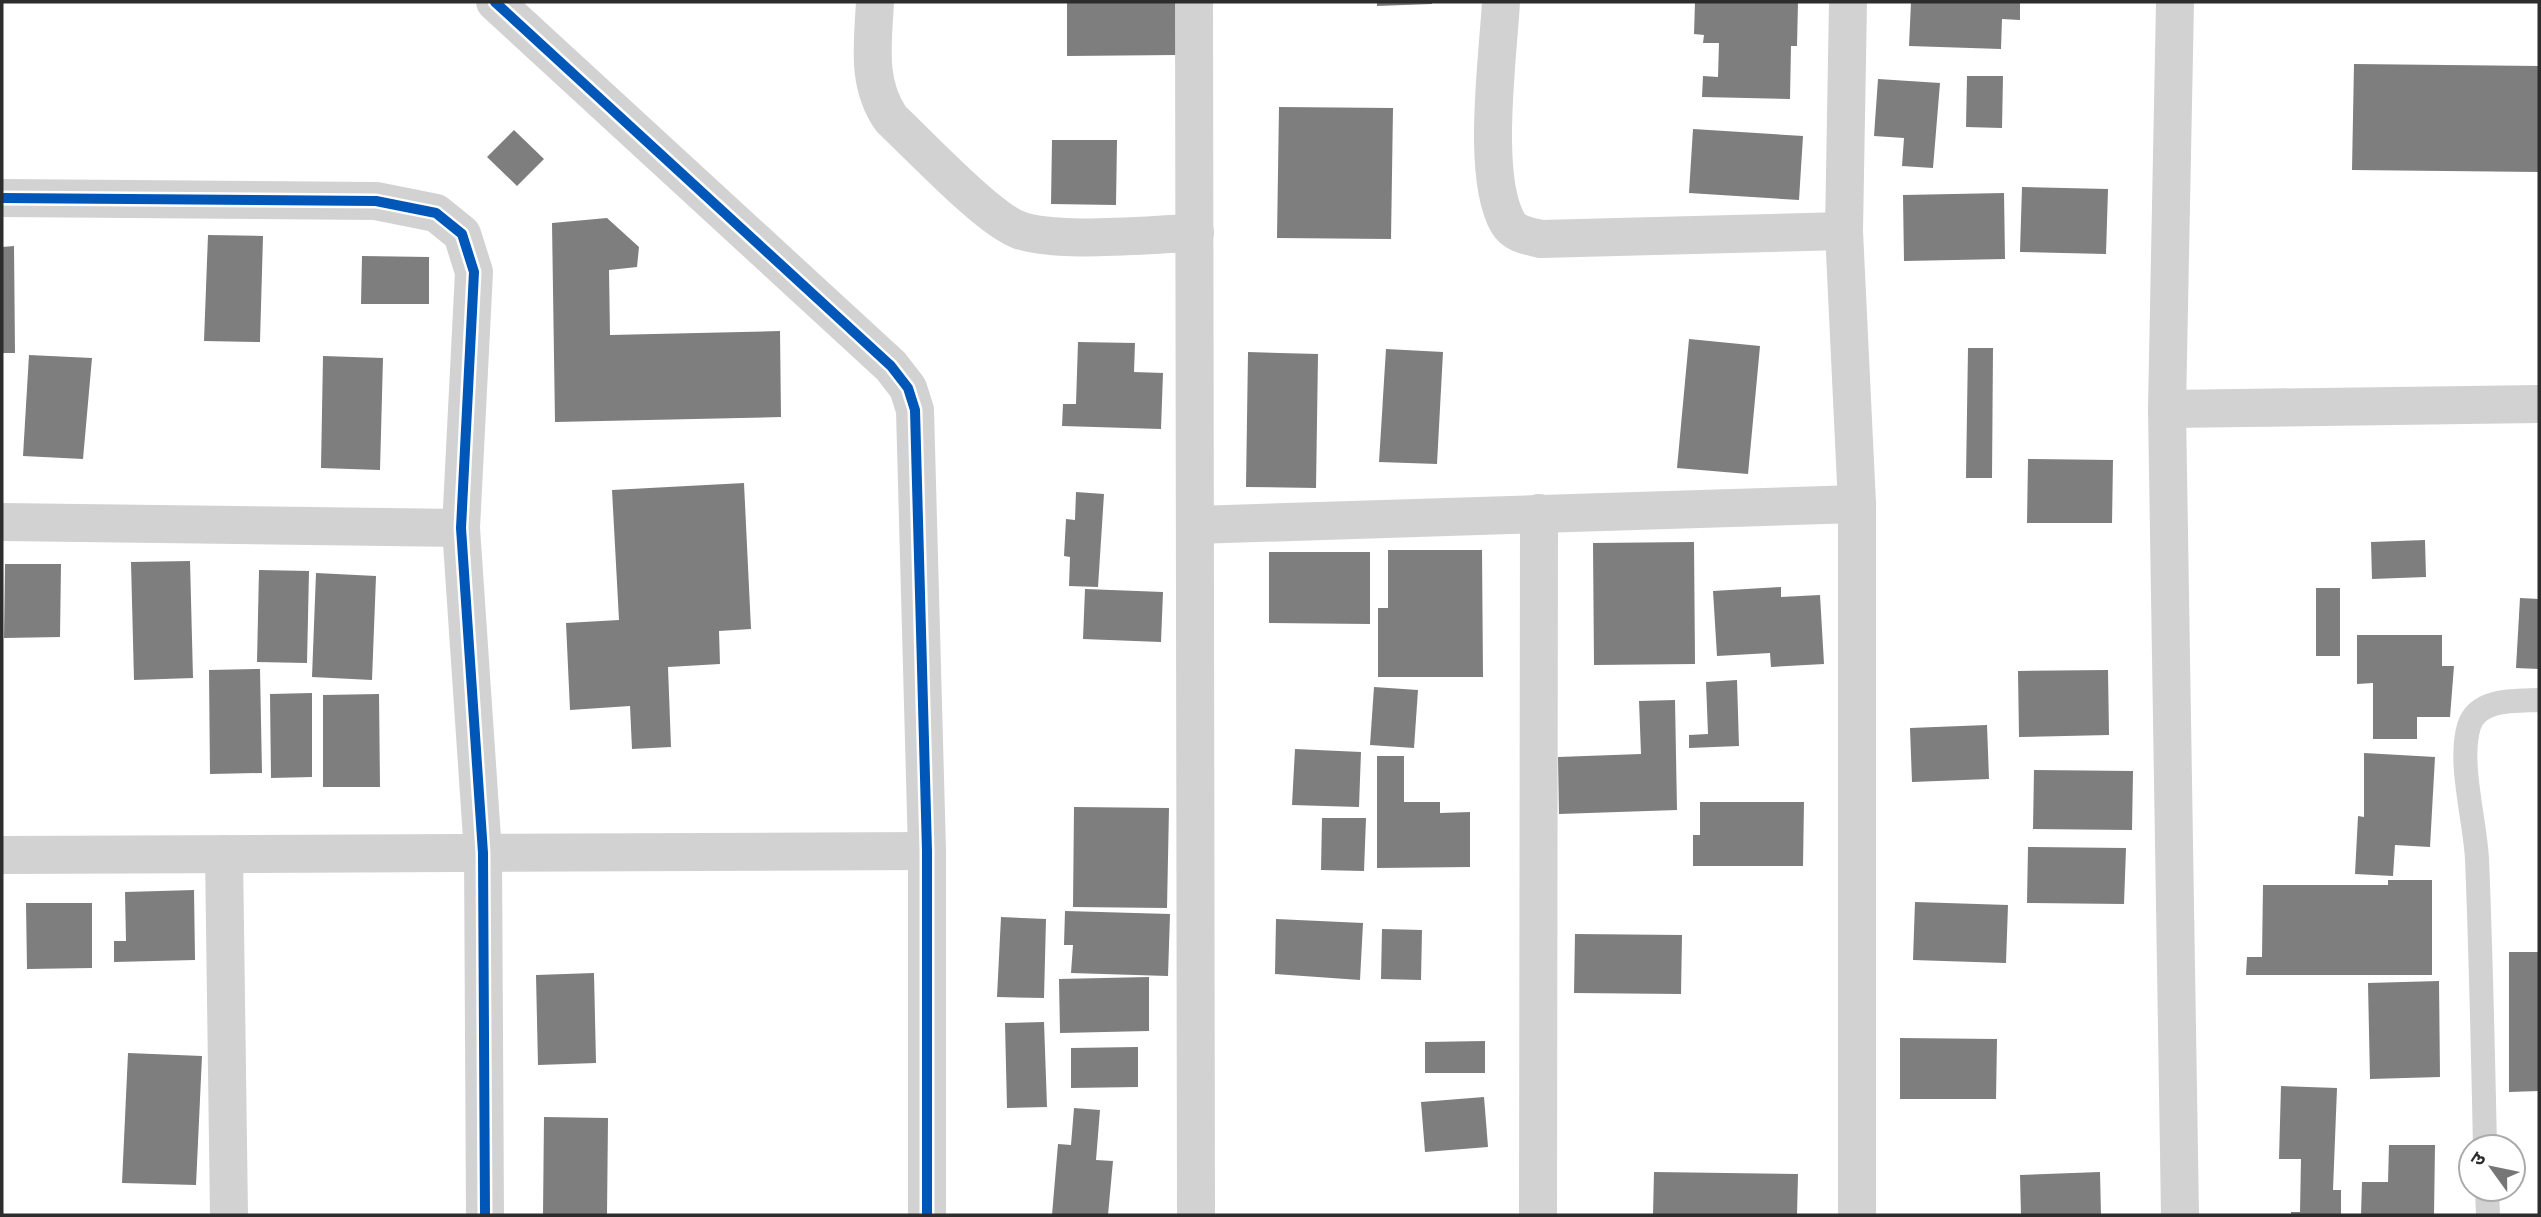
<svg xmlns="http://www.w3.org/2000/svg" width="2541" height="1217" font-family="Quicksand,'Noto Sans Devanagari',sans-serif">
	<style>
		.building { fill: #7e7e7e }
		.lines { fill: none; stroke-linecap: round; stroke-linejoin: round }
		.service { stroke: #d2d2d2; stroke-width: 24 }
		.minor { stroke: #d2d2d2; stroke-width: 38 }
		.cycleway-casing { stroke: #fff; stroke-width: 15 }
		.cycleway { stroke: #0057b8; stroke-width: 10 }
	</style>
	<rect width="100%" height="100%" fill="#fff"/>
	<g class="building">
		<path d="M1067,2h109v53l-109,1z"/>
		<path d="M1377,2h55v2l-55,2z"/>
		<path d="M1695,2h103l-1,44h-6l-1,53 -88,-2 1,-21 15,1 1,-34h-16l1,-8 -10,-1z"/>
		<path d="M1911,2h109v18l-18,-1 -1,30 -92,-3z"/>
		<path d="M2354,64l185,2v106l-187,-2z"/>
		<path d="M1967,76h36l-1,52 -36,-1z"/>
		<path d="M1878,79l62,4 -7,85 -31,-2 2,-28 -30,-2z"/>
		<path d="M1279,107l114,1 -2,131 -114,-1z"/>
		<path d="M1693,129l110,7 -4,64 -110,-7z"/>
		<path d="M514,130l30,29 -27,27 -30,-29z"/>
		<path d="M1052,140h65l-1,65 -65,-1z"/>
		<path d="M2022,187l86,2 -2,65 -86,-2z"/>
		<path d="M2004,193l1,66 -101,2 -1,-66z"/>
		<path d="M607,218l32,29 -2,20 -28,3 1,65 170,-4 1,86 -226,5 -3,-199z"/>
		<path d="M208,235l55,1 -3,106 -56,-1z"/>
		<path d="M14,246l1,107h-13v-106z"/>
		<path d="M362,256l67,1v47h-68z"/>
		<path d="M1689,339l71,7 -12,128 -71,-6z"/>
		<path d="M1078,342l57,1 -1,29 29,1 -2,56 -99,-3 1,-22h13z"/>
		<path d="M1968,348h25l-1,130h-26z"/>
		<path d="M1386,349l57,3 -6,112 -58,-2z"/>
		<path d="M1248,352l70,2 -2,134 -70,-1z"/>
		<path d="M29,355l63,3 -9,101 -60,-3z"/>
		<path d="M323,356l60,2 -3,112 -59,-2z"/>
		<path d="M2028,459l85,1 -1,63h-85z"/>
		<path d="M744,483l7,146 -32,2 1,33 -52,3 3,80 -39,2 -2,-43 -60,4 -4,-87 53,-3 -7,-130z"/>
		<path d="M1076,492l28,2 -6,93 -29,-1 1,-29 -6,-1 2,-37 9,1z"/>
		<path d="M2425,540l1,37 -54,2 -1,-37z"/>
		<path d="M1694,542l1,122 -101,1 -1,-122z"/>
		<path d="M1388,550h94l1,127h-105v-69h10z"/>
		<path d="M1269,552h101v72l-101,-1z"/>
		<path d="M190,561l3,117 -59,2 -3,-118z"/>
		<path d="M5,564h56l-1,73 -56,1z"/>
		<path d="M259,570l50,1 -2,92 -50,-1z"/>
		<path d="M316,573l60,3 -4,104 -60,-3z"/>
		<path d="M1781,587v10l39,-2 4,69 -53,3 -1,-14 -53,3 -4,-65z"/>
		<rect x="2316" y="588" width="24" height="68"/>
		<path d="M1085,589l78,3 -2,50 -78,-3z"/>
		<path d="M2520,598l19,1v70l-23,-1z"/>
		<path d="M2357,635h85v31h12l-4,51h-33v22h-44v-56l-16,1z"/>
		<path d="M260,669l2,104 -52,1 -1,-104z"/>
		<path d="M2108,670l1,65 -90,2 -1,-66z"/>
		<path d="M1737,680l2,66 -50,2v-13l19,-1 -2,-52z"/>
		<path d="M1374,687l44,3 -4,58 -44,-3z"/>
		<path d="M312,693v84l-41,1 -1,-84z"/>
		<path d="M379,694l1,93h-57v-92z"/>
		<path d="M1675,700l2,110 -118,4 -1,-57 83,-3 -2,-53z"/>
		<path d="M1987,725l2,54 -77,3 -2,-54z"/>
		<path d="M1295,749l66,3 -2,55 -67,-2z"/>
		<path d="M2364,753l71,4 -5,90 -35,-2 -2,31 -38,-2 3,-58 6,1z"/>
		<path d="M1377,756h27v46h36v11l30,-1v55l-93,1z"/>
		<path d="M2034,770l99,1 -1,59 -99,-1z"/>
		<path d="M1700,802h104l-1,64h-110v-31h7z"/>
		<path d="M1074,807l95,1 -2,100 -94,-1z"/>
		<path d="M1322,818h44l-2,53 -43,-1z"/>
		<path d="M2028,847l98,1 -2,56 -97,-1z"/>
		<path d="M2388,880h44v95h-186l1,-18h15l1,-72h125z"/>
		<path d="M194,890l1,70 -81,2v-21h12l-1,-49z"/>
		<path d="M1915,902l93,3 -2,58 -93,-3z"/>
		<path d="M26,903h66v65l-65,1z"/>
		<path d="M1065,911l105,3 -2,62 -97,-3 2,-28h-9z"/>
		<path d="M1001,917l45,2 -2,79 -47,-1z"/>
		<path d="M1276,919l87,4 -3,57 -85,-6z"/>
		<path d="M1382,929l40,1 -1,50 -40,-1z"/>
		<path d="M1575,934l107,1 -1,59 -107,-1z"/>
		<path d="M2509,952h30v139l-30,1z"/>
		<path d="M594,973l2,90 -58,2 -2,-90z"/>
		<path d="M1149,977v54l-89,2 -1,-54z"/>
		<path d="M2439,981l1,96 -70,2 -2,-96z"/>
		<path d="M1044,1022l3,85 -40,1 -2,-85z"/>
		<path d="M1900,1038l97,1 -1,60h-96z"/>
		<path d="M1485,1041v32h-60v-31z"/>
		<path d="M1138,1047v40l-67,1v-40z"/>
		<path d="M128,1053l74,3 -6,129 -74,-2z"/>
		<path d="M2281,1086l56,2 -4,102h8v25h-50v-3h9l1,-53h-22z"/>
		<path d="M1484,1097l4,50 -63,5 -4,-50z"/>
		<path d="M1074,1108l26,2 -4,50 17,1 -5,54h-56l6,-71 13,1z"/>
		<path d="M544,1117l64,1 -1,97h-64z"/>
		<path d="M2389,1145h46l-1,70h-73l1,-33h26z"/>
		<path d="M1654,1172l144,2 -1,41h-144z"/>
		<path d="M2100,1172l1,43h-80l-1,-40z"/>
	</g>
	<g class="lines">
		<g class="service">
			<path d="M2485,1147c-2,-96 -4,-192 -8,-288 -2,-39 -19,-97 -8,-133 9,-28 47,-25 70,-26"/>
			<path d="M2487,1189l1,26"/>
		</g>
		<g class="minor">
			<path d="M495,2l396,364 17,22 7,22 12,441v364"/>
			<path d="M875,2c-2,41 -9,81 16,117 28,26 97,100 128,111 37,14 133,4 176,3"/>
			<path d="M1194,2l2,1213"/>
			<path d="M1501,2c-3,55 -20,175 7,221 7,12 21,13 33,16l303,-8"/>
			<path d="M1848,2l-4,229 13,273v711"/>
			<path d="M2175,2l-8,407 13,806"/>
			<path d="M2,198l374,3 60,12 26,21 12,38 -13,256 22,325 2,362"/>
			<path d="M2167,409l372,-5"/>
			<path d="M2,522l459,6"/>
			<path d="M1195,525l662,-21"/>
			<path d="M224,854l5,361"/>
			<path d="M2,855l925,-4"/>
			<path d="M1538,1215l1,-702"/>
		</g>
		<defs>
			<g id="cycleway">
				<path d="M495,2l396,364 17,22 7,22 12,441v364"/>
				<path d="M2,198l374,3 60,12 26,21 12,38 -13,256 22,325 2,362"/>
			</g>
		</defs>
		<use href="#cycleway" class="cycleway-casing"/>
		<use href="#cycleway" class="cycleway"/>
	</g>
	<rect width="2541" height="1217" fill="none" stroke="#2d2d2d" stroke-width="7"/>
	<g transform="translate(2492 1168) rotate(303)"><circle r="33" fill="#ffffff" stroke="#ababab" stroke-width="2"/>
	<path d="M0-5L12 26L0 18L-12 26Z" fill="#767676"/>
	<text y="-10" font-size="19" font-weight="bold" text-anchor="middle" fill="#2d2d2d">उ</text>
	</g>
</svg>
